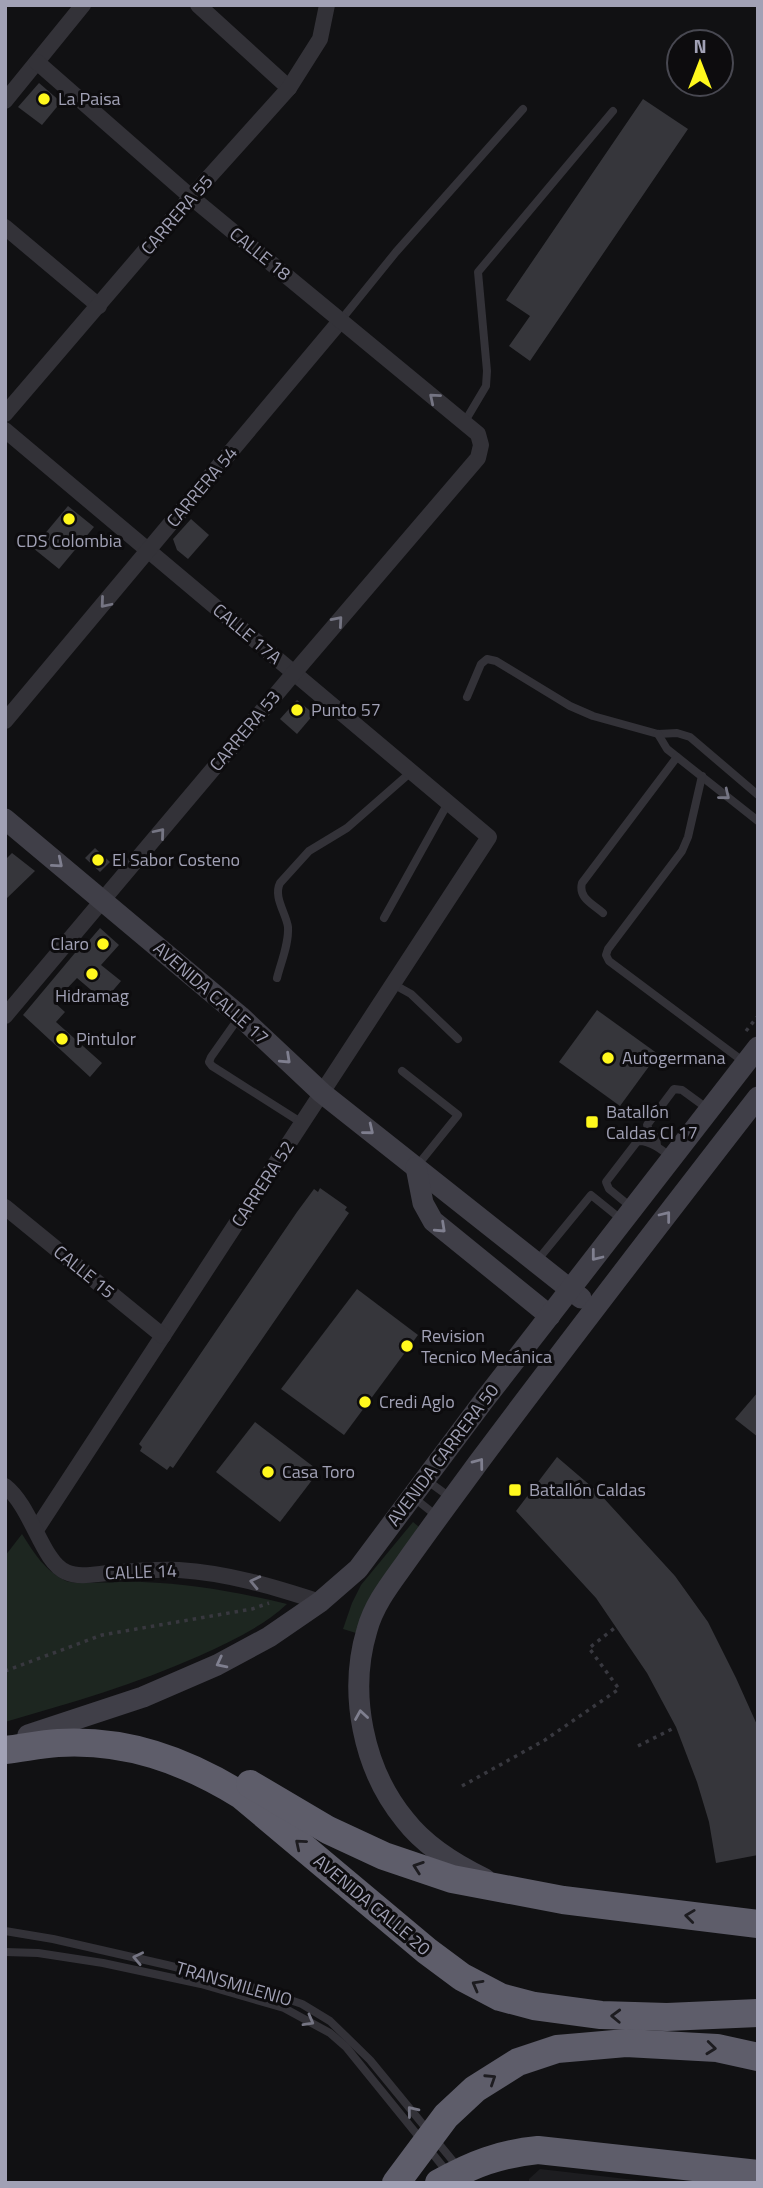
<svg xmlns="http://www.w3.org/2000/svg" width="763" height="2188" font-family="'Titillium Web',sans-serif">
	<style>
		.built { fill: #1d1d20 }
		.green { fill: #1d2620 }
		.building { fill: #36363b }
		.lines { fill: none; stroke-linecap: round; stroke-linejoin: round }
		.path { stroke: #38383f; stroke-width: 3.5; stroke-dasharray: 3.5 5; stroke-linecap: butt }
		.lane { stroke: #333238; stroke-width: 8 }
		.street { stroke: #333238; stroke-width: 16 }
		.secondary { stroke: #403f48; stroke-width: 21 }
		.highway { stroke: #5e5d6a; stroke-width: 28 }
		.oneway { stroke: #757583 }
		.oneway2 { stroke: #7f7f8f }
		.oneway3 { stroke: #1d1c20 }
		.poi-dot { fill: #fff81d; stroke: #0d0c0e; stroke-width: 2.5 }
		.labels { text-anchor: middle; stroke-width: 6; stroke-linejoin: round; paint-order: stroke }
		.poi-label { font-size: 18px; fill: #a1a1b5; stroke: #0d0c0e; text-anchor: start }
		.street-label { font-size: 18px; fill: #a1a1b5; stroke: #0d0c0e }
	</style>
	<rect width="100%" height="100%" fill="#111113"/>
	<path class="built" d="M540,2169l121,14h-132v-4z"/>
	<g class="green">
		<path d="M413,1522l6,5 -63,106 -13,-4 9,-26 9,-18z"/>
		<path d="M22,1534c12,19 23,37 44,47 8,4 62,0 76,1 50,2 96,10 145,22 -26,24 -56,37 -88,52 -63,28 -128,47 -194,66v-166z"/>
	</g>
	<g class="building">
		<path d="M39,83l22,19 -19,23 -24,-18z"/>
		<path d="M643,99l45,30 -158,232 -21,-15 21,-30 -24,-16z"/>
		<path d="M68,506l26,21 -35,42 -26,-21z"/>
		<path d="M191,519l18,16 -21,24 -11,-9 -4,-11z"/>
		<path d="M297,700l17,14 -17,20 -17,-15z"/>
		<path d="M95,848l15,14 -10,10 -15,-14z"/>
		<path d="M12,853l23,18 -30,29v-40z"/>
		<path d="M100,928l19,17 -18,20 20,16 -17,20 -27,-23 -23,24 11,10 -9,10 46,41 -12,14 -67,-62 57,-68 2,2z"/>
		<path d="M597,1010l61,44 -38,52 -61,-44z"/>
		<path d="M320,1188l27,19 -2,3 4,3 -176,255 -3,-2 -3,4 -27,-19 2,-4 -3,-3 158,-232 17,-23 4,3z"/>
		<path d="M357,1289l61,46 -74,100 -63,-46z"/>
		<path d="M758,1392v45l-23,-18z"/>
		<path d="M255,1422l64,49 -39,51 -64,-50z"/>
		<path d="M557,1457l42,36 76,83 33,46 28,56 22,49v128l-42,8 -7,-41 -12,-40 -21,-55 -29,-54 -51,-75 -80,-87z"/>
	</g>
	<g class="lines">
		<g class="path">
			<path d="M746,1031l12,-15"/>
			<path d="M5,1671l97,-36 150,-26 17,-6"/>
			<path d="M638,1746l38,-19"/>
			<path d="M462,1786l83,-46 74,-51 -30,-41 27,-21"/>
		</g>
		<g class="lane">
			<path d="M341,320l55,-68 127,-143"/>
			<path d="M464,423l22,-37 1,-15 -9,-99 135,-161"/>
			<path d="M467,697l14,-33 6,-5 9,2 74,45 23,10 65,18 19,-1 13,4 68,58"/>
			<path d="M658,734l9,15 91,72"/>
			<path d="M702,776l-14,61 -6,14 -74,98 -2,6 3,6 135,101"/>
			<path d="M603,913c-10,-9 -25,-15 -21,-30l95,-126"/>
			<path d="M384,918l64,-115"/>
			<path d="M277,978c4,-16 12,-34 11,-51 -2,-14 -15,-30 -8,-44l29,-32 38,-23 64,-56"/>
			<path d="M393,984l18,10 47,45"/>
			<path d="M240,1016l-29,41 -2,5 3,4 90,57"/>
			<path d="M402,1071l56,44 -41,51"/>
			<path d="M657,1146l-1,-9 -6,-5 -3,-7 27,-36 8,1 26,19"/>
			<path d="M631,1207l-22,-18 -3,-7 30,-39 3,-2c12,0 23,9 33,17"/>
			<path d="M536,1262l55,-67 31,25"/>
			<path d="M425,1479l26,19"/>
			<path d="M413,1497l25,20"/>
			<path d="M5,1931l48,8 114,26 73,18 62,21 28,17 40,39 101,123"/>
			<path d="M5,1952l33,1 65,10 98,21 83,24 46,25 16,14 103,127"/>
		</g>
		<g class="street">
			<path d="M198,5l91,83"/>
			<path d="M5,101l78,-96"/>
			<path d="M5,227l94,79"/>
			<path d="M5,414l186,-217 98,-109 31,-49 7,-34"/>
			<path d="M5,430l484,407 -453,693"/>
			<path d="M5,721l336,-401"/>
			<path d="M5,1016l289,-343 184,-215 3,-13 -3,-11 -287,-237 -154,-135"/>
			<path d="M5,1207l158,129"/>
			<path d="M5,1486c27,21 37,76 61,86 13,6 30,2 43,1 23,-2 47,-4 70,-3 49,3 95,17 141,32"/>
		</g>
		<g class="secondary">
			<path d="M5,819l235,197 82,77 259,205"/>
			<path d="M416,1167l7,36 10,18 117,95"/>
			<path d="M28,1735l115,-38 74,-32 52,-28 51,-35 38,-33 127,-170 273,-352"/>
			<path d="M485,1879c-29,-14 -60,-33 -80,-59 -42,-51 -57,-127 -38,-190 7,-26 24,-47 39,-68 24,-34 48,-66 72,-99 92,-123 186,-245 280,-366"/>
		</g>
		<g class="highway">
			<path d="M5,1750c18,-2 36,-6 53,-7 68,-4 126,17 183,52l186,156 35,26 38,20 34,9 67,9 66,2 91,-4"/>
			<path d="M250,1784l78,46 56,26 68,23 111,21 195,24"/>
			<path d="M396,2183l50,-67 29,-27 43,-27 39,-13 69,-6 91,5 41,9"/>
			<path d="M439,2183c34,-19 60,-29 99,-33l220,24"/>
		</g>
	</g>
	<defs><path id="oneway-chevron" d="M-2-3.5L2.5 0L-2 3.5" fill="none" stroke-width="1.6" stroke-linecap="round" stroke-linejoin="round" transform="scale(1.75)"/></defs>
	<g class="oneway">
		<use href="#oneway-chevron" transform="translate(434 398) rotate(-140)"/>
		<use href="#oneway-chevron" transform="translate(105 603) rotate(130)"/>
		<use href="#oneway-chevron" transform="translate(338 621) rotate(-49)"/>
		<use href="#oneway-chevron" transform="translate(725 795) rotate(39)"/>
		<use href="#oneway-chevron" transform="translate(160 833) rotate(-50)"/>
		<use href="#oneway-chevron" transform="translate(255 1582) rotate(-167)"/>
		<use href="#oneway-chevron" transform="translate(138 1958) rotate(-168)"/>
		<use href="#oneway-chevron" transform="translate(309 2021) rotate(29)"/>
		<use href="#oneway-chevron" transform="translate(412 2111) rotate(-129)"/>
	</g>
	<g class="oneway2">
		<use href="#oneway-chevron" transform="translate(58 863) rotate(40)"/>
		<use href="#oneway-chevron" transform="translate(286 1059) rotate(43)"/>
		<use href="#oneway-chevron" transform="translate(369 1130) rotate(39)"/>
		<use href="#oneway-chevron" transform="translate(666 1216) rotate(-52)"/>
		<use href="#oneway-chevron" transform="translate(441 1228) rotate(43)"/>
		<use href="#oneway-chevron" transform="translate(596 1256) rotate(128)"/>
		<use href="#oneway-chevron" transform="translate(479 1463) rotate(-53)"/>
		<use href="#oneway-chevron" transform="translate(221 1663) rotate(153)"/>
		<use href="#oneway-chevron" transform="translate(361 1715) rotate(-99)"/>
	</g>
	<g class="oneway3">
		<use href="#oneway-chevron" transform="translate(300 1844) rotate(-140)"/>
		<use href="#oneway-chevron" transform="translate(418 1867) rotate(-161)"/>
		<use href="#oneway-chevron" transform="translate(690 1916) rotate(-173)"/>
		<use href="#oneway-chevron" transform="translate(477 1985) rotate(-151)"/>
		<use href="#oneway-chevron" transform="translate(616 2016) rotate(-178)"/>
		<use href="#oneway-chevron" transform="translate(711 2048) rotate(6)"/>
		<use href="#oneway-chevron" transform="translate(491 2079) rotate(-33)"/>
	</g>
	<g class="poi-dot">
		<circle cx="44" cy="99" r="7"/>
		<circle cx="69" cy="519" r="7"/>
		<circle cx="297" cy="710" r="7"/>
		<circle cx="98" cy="860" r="7"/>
		<circle cx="103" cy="944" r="7"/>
		<circle cx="92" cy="974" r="7"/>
		<circle cx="62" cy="1039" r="7"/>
		<circle cx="608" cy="1058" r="7"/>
		<rect x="585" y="1115" width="14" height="14" rx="3.5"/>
		<circle cx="407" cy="1346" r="7"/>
		<circle cx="365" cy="1402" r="7"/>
		<circle cx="268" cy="1472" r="7"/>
		<rect x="508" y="1483" width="14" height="14" rx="3.5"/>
	</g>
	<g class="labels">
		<g class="poi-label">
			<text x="58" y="105">La Paisa</text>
			<text x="69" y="547" text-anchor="middle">CDS Colombia</text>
			<text x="311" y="716">Punto 57</text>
			<text x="112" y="866">El Sabor Costeno</text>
			<text x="89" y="950" text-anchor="end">Claro</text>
			<text x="92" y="1002" text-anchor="middle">Hidramag</text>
			<text x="76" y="1045">Pintulor</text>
			<text x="622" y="1064">Autogermana</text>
			<text x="606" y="1118">Batallón<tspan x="606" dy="21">Caldas Cl 17</tspan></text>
			<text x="421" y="1342">Revision<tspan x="421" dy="21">Tecnico Mecánica</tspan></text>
			<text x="379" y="1408">Credi Aglo</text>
			<text x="282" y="1478">Casa Toro</text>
			<text x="529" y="1496">Batallón Caldas</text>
		</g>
		<g class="street-label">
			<text transform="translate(177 215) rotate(-49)" y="6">CARRERA 55</text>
			<text transform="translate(260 254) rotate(39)" y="6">CALLE 18</text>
			<text transform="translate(202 487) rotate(-50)" y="6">CARRERA 54</text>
			<text transform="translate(247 634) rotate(40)" y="6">CALLE 17A</text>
			<text transform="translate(245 731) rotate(-50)" y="6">CARRERA 53</text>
			<text transform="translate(211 993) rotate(41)" y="6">AVENIDA CALLE 17</text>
			<text transform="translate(263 1184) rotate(-57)" y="6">CARRERA 52</text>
			<text transform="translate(84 1272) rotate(39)" y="6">CALLE 15</text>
			<text transform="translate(443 1455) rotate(-53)" y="6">AVENIDA CARRERA 50</text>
			<text transform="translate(141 1572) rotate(-2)" y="6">CALLE 14</text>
			<text transform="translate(372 1905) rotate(40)" y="6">AVENIDA CALLE 20</text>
			<text transform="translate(234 1984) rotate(16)" y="6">TRANSMILENIO</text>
		</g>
	</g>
	<rect width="763" height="2188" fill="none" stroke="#a1a1b5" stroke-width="14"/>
	<g transform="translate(700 63)"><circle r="33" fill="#0d0c0e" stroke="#484851" stroke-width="2"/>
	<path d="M0-5L12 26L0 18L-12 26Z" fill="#fff81d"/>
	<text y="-10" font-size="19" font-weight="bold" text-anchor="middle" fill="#a1a1b5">N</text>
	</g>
</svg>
